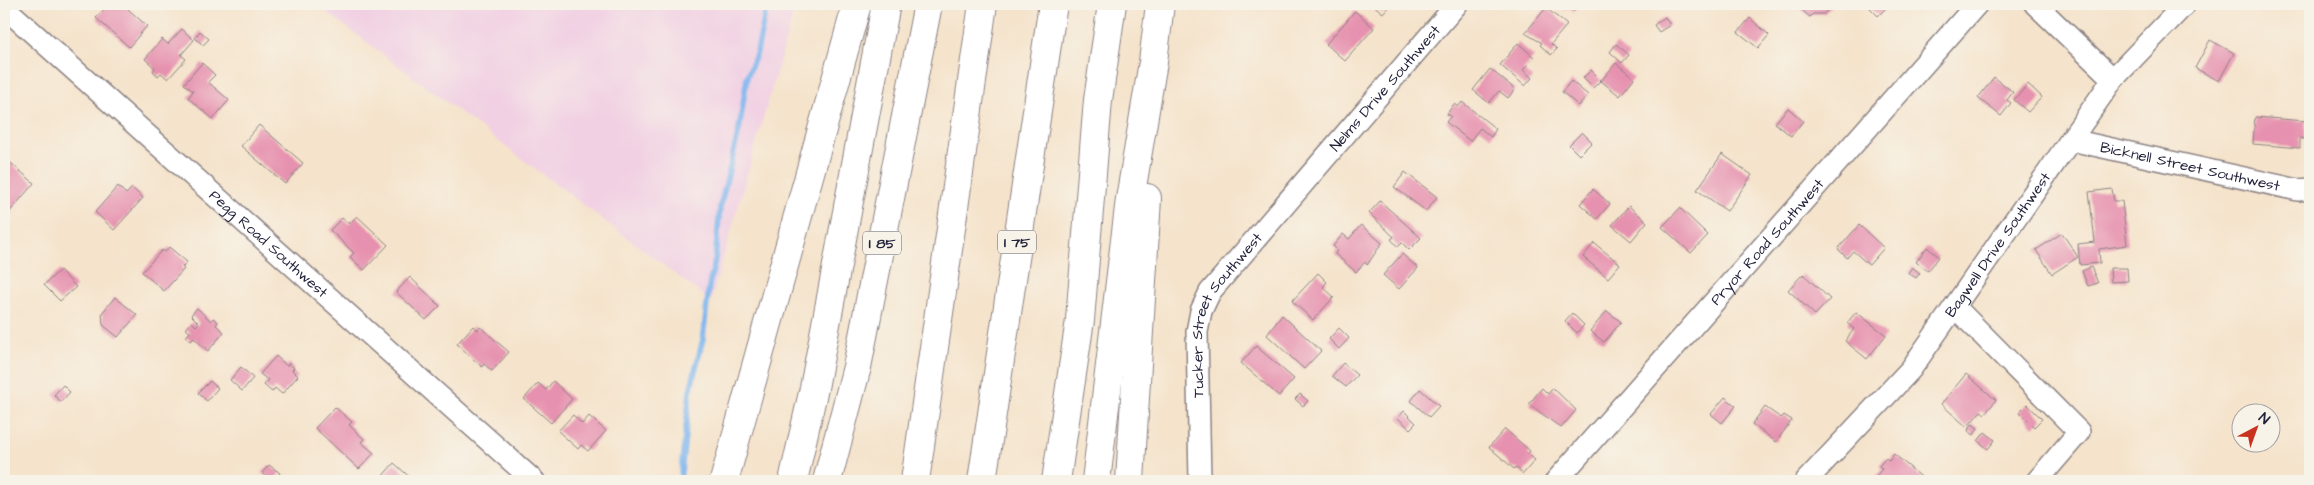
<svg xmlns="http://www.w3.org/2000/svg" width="2314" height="485" font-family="'Architects Daughter',sans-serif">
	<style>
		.built { fill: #f1d0e3 }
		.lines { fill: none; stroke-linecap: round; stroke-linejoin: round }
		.stream { stroke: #7fb6ee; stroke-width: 5.5 }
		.building { fill: #e691af }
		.minor-casing { stroke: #8c8283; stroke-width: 24 }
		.motorway-casing { stroke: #8c8283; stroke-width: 30 }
		.minor { stroke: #fff; stroke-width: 21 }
		.motorway { stroke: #fff; stroke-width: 28 }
		.labels { text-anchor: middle; stroke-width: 5; stroke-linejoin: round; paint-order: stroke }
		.shield { fill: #f7f3e8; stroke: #62616f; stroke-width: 1 }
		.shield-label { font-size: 14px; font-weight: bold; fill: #22223b }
		.street-label { font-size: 15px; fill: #22223b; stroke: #f7f3e8 }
	</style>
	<rect width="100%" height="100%" fill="#f7f3e8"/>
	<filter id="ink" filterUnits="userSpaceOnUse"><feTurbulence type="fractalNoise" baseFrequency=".02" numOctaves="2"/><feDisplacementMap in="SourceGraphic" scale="10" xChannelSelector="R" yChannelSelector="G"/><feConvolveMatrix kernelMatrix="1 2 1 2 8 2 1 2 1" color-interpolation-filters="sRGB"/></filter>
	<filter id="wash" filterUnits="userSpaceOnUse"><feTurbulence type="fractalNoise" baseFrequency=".0096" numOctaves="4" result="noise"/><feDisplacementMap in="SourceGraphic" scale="20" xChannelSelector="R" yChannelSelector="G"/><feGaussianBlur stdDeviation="1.12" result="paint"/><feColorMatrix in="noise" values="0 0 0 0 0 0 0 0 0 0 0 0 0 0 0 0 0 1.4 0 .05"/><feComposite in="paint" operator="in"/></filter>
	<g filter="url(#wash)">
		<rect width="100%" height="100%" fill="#f5e3cb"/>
		<path class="built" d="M316,4h480l-85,297z"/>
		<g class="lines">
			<path class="stream" d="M680,481l10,-90 13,-52 6,-53 6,-26 5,-53 19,-77 8,-53 10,-25 10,-48"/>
		</g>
		<g id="blocks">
			<g class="building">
				<path d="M109,4h18l3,2 -2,3 19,17 -18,21 -33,-29z"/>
				<path d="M1372,4h19l-8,9z"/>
				<path d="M1558,4h22l-6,7 -6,-4 -3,3z"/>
				<path d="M1795,4h38l-9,10h-11l-3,3z"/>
				<path d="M1866,4h24l-12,12z"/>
				<path d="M1546,8l21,17 -16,19 6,5 -6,6 -11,-10 2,-2 -17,-10z"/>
				<path d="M1355,11l19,17 -29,33 -19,-17z"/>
				<path d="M1665,17l5,8 -11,7 -5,-7z"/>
				<path d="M1750,18l19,17 -11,13 -20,-16z"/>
				<path d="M182,29l12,11 -13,15 5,4 -18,20 -7,-6 -3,3 -5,-5 2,-3 -10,-9 17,-20 6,5z"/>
				<path d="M200,31l9,8 -6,6 -8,-7z"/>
				<path d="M2210,40l24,13 -15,28 -24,-13z"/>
				<path d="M1518,43l16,14 -11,13 9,8 -7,8 -25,-21z"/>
				<path d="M1616,44l13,11 -7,8 -12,-11z"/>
				<path d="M202,63l13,12 -7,7 21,18 -16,19 -25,-21 5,-7 -9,-7z"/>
				<path d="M1616,63l18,15 -14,18 -19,-15z"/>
				<path d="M1490,69l25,20 -7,9 -9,-7 -10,12 -16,-13z"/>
				<path d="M1591,70l10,10 -8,8 -10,-10z"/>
				<path d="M1994,77l19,15 -6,8 4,3 -10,13 -23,-18z"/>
				<path d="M1571,81l17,14 -9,11 -17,-14z"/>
				<path d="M2028,84l14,13 -14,15 -14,-12z"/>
				<path d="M1462,102l34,27 -5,8 -11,-9 -10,13 -24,-19 5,-6 -4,-2 7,-10 4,3z"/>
				<path d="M1788,108l15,13 -12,15 -16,-13z"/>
				<path d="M2255,117l51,4 -1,18 -5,-1v10l-47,-4z"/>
				<path d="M259,125l44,38 -18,21 -44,-38z"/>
				<path d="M1582,132l10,10 -13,13 -10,-10z"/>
				<path d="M1722,154l30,21 -25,36 -30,-21z"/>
				<path d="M6,159l28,24 -27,32 -3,-2v-52z"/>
				<path d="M1405,172l32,25 -11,14 -32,-24z"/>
				<path d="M118,186l8,8 6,-6 11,10 -29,32 -19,-18z"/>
				<path d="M1593,189l17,15 -13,15 -17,-15z"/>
				<path d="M2112,189l2,12h8l5,44 -28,4 1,14 -20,2 -2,-21 17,-2 -6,-50z"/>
				<path d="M1380,201l41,37 -12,12 -7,-7 -4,4 -7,-8 3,-2 -25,-24z"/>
				<path d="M1629,206l18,16 -16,19 -19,-16z"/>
				<path d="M1680,208l28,27 -17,18 -29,-26z"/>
				<path d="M357,216l31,29 -24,25 -14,-13 4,-4 -24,-23 12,-12 7,6z"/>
				<path d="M1361,225l21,18 -15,22 -2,-3 -9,10 -21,-18 2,-4 -4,-4 10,-12 6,5z"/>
				<path d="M1859,225l25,23 -15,17 -16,-14 -6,7 -9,-9z"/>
				<path d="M2062,233l16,24 -26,17 -16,-24z"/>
				<path d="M1594,243l26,21 -12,14 -25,-21z"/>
				<path d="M169,247l18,15 -5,5 2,2 -20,22 -22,-19 20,-22 3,2z"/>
				<path d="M1927,247l12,10 -11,14 -12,-9z"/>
				<path d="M1402,254l16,14 -19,21 -16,-14z"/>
				<path d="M1912,267l8,6 -4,5 -8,-5z"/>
				<path d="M2091,267l7,16 -10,3 -6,-15z"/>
				<path d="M2110,268h17l1,13 -17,1z"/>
				<path d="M60,270l16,17 -16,14 -16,-16z"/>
				<path d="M1318,273l9,9 -4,5 11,10 -21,23 -21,-19z"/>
				<path d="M1803,274l27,25 -15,16 -27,-25z"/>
				<path d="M410,277l30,29 -14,14 -30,-28z"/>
				<path d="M115,297l22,18 -19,22 -15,-12 -1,-12z"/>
				<path d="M197,308l14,13 2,-3 5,4 -2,3 8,7 -16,19 -14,-13 -3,3 -5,-4 4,-5 -4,-3 6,-7 4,4 3,-3 -8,-8z"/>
				<path d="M1607,311l14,11 -17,20 -14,-11z"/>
				<path d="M1856,312l30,23 -19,24 -22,-18 9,-12 -7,-6z"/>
				<path d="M1572,313l12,12 -7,8 -12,-12z"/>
				<path d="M1282,315l39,36 -17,18 -37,-34z"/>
				<path d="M473,326l5,4 2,-3 29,25 -17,19 -8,-7 -2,3 -25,-23z"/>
				<path d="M1339,328l10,10 -10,11 -10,-10z"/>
				<path d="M1256,346l38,33 -15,17 -38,-33z"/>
				<path d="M276,356l11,10 2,-3 5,5 -2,2 6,6 -16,18 -7,-6 -3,4 -8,-7 4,-5 -8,-6z"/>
				<path d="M1343,363l14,12 -11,12 -14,-11z"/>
				<path d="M241,367l12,11 -11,13 -12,-11z"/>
				<path d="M1966,374l30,26 -11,14 -4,-3 -14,16 -26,-23z"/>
				<path d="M210,381l8,7 -11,13 -9,-8z"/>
				<path d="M553,381l19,18 -21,24 -27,-24 14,-16 8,7z"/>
				<path d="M63,385l7,7 -9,10 -7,-7z"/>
				<path d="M1542,388l6,6 5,-6 23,22 -15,18 -32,-24z"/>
				<path d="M1420,389l19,17 -10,11 -18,-16z"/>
				<path d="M1300,394l8,7 -5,5 -8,-7z"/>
				<path d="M1725,397l11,9 -14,17 -11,-9z"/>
				<path d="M2027,404l15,15 -8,8 -15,-15z"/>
				<path d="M335,407l17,15 -3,3 15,14 -3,3 13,11 -15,16 -44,-41z"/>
				<path d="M1765,407l16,11 3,-3 8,5 -16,22 -24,-18z"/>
				<path d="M1404,411l12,12 -6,6 -12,-11z"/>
				<path d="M573,415l9,9 7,-8 17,15 -18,20 -7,-6 -3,4 -20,-18z"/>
				<path d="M1972,424l6,4 -4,7 -6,-4z"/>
				<path d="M1505,429l25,22 -2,3 7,6 -12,14 -8,-7 -1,2 -25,-22z"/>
				<path d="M1985,432l10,8 -7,9 -10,-8z"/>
				<path d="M1894,454l32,27h-43l-7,-5 6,-7 -3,-3 7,-8 3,3z"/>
				<path d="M394,463l20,18h-33l-2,-1z"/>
				<path d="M269,465l11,8 -7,8 -11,-8z"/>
			</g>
		</g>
	</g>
	<g filter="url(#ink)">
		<use href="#blocks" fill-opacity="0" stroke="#8c8283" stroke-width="1"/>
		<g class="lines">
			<defs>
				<g id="minor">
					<path d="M2035,4l78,75"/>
					<path id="s1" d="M4,7l530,474"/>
					<path id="s2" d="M2071,140l227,50 12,-1"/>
					<path d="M1955,307l124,125 -42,49"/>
					<path id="s3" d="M1200,481l-3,-149 4,-21 9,-19 247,-288"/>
					<path id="s4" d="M1556,481l421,-477"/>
					<path id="s5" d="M1806,481l105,-112 202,-290 72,-75"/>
				</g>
				<g id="motorway">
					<path d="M724,481l133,-477"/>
					<path d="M793,481l21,-93 72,-384"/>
					<path d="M827,481l30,-114 71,-363"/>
					<path d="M915,481l68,-477"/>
					<path d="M982,481l71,-477"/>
					<path d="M1056,481l24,-161 18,-220 14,-96"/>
					<path d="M1096,481l34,-282 23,-137 7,-58"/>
					<path d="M1130,481l17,-283"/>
				</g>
			</defs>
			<use href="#minor" class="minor-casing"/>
			<use href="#motorway" class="motorway-casing"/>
			<use href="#minor" class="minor"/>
			<use href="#motorway" class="motorway"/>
		</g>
	</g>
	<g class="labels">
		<g class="shield">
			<rect x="998" y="230.5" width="38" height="23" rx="4"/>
			<rect x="863" y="231.5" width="38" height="23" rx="4"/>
		</g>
		<g class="shield-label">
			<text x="1017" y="247">I 75</text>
			<text x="882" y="248">I 85</text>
		</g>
		<g class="street-label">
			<text dy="5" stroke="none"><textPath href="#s3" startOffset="460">Nelms Drive Southwest</textPath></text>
			<text dy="5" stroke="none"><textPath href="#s2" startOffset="122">Bicknell Street Southwest</textPath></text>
			<text dy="5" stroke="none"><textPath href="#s4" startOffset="319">Pryor Road Southwest</textPath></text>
			<text dy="5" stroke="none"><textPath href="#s1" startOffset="355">Pegg Road Southwest</textPath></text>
			<text dy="5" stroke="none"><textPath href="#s5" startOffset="305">Bagwell Drive Southwest</textPath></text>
			<text dy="5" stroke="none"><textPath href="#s3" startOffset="175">Tucker Street Southwest</textPath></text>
		</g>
	</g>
	<rect width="2314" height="485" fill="none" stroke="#f7f3e8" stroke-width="20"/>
	<g transform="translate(2256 428) rotate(41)"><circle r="24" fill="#f7f3e8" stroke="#a29fa3"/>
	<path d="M0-4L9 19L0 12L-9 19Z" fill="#c8321e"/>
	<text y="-8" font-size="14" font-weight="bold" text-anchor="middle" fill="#22223b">N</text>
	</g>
</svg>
